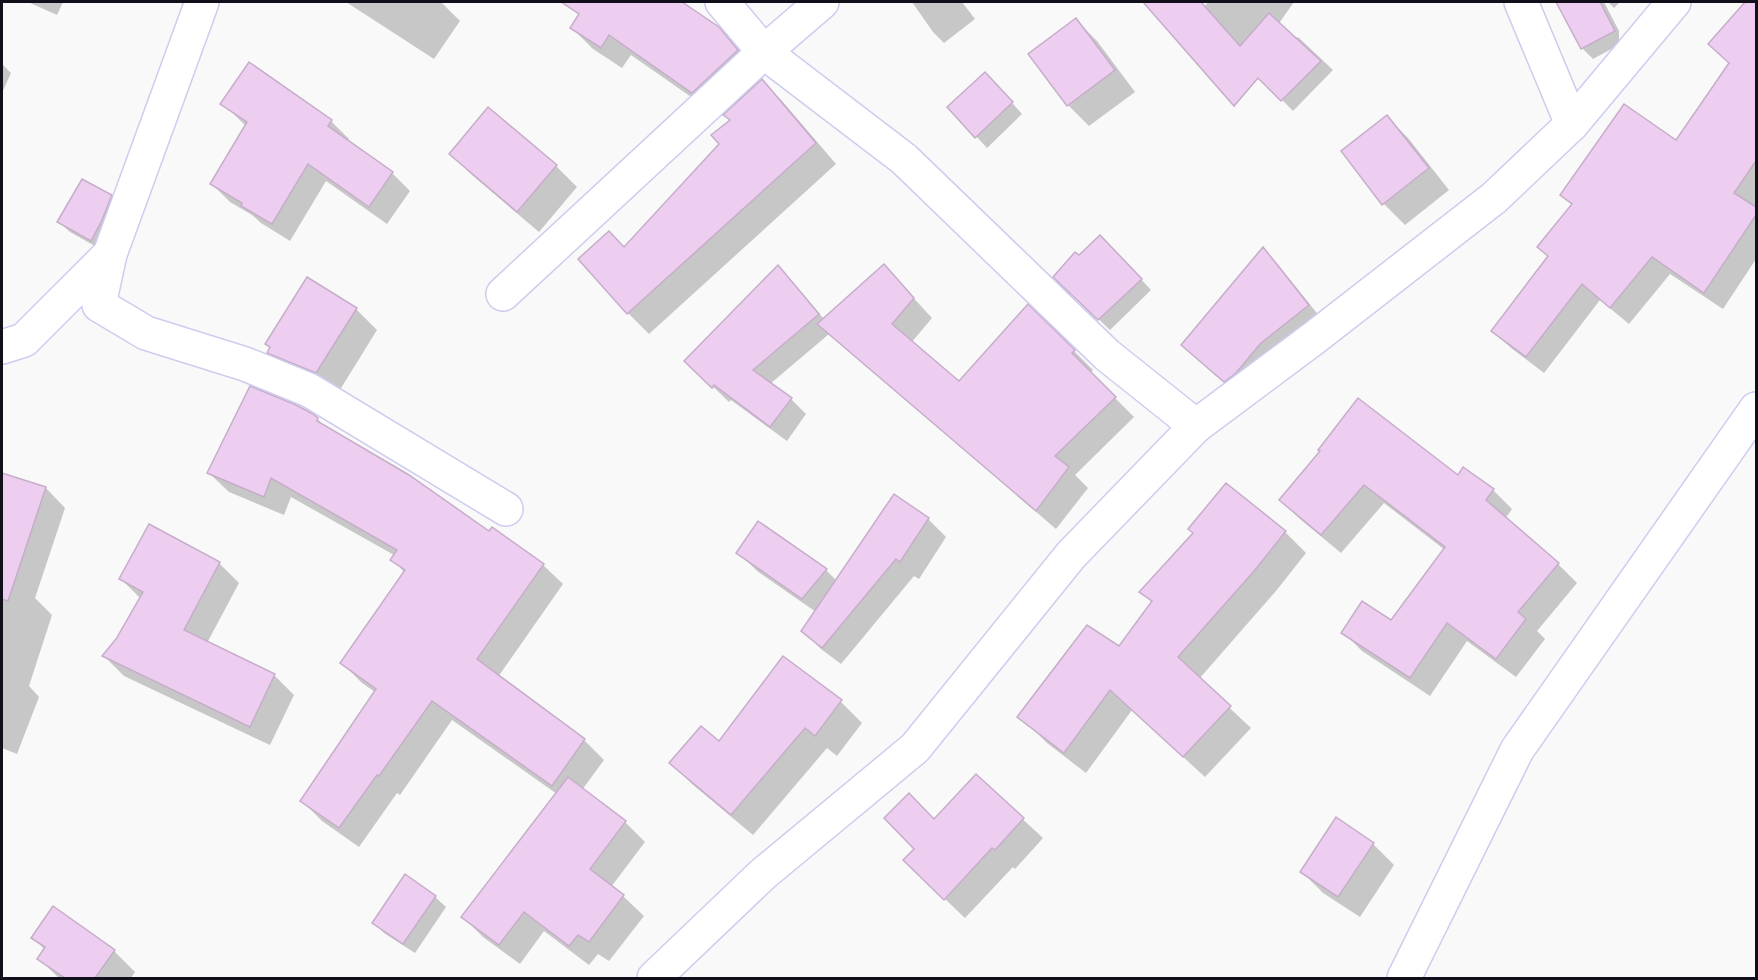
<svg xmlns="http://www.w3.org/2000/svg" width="1758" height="980" font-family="Inter,sans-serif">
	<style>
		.shadow { fill: #0003 }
		.building { fill: #edcef1; stroke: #c6adc9; stroke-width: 1.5 }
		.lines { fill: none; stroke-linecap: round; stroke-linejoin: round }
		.minor-casing { stroke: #ceccef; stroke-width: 36 }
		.minor { stroke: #fff; stroke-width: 33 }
	</style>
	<rect width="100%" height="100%" fill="#f9f9f9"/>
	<g class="shadow">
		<path d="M28,2h35l-6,13z"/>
		<path d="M346,2h95l19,19 -26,38z"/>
		<path d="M590,2h69l6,3 2,-3h12l39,26 22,22 18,22 -44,41 -83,-58 -9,13 -29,-19 -21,-21z"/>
		<path d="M912,2h50l13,17 -31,24 -11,-11z"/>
		<path d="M1160,2h41l4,4 3,-4h86l-43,61 47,-26 35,33 -40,41 -44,-45 -97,-57z"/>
		<path d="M1575,2h29l15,29v14l-26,14 -11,-11 -21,-39z"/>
		<path d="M1608,2h12l-6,6z"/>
		<path d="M1747,2h9v257l-33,50 -53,-35 -41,50 -29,-24 -56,73 -33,-25 -18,-17 56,-75 24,-50 -11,-11 114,-53 54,-78 -20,-20z"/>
		<path d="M1076,20l21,21 38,51 -46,34 -21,-21z"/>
		<path d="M2,64l9,9 -9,20z"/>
		<path d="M762,81l21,21 53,62 -187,170 -21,-21 -3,-65 96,-104 10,-23z"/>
		<path d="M995,84l27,30 -35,34 -38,-41z"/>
		<path d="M222,103l109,18 18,18 -2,3 45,31 18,18 -23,33 -61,-43 -36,60 -29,-18 -9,-8 -22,-13 -18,-18 34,-58z"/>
		<path d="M1387,117l21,21 41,52 -44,35 -21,-21z"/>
		<path d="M451,154l105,12 21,21 -38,45 -67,-57z"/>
		<path d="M111,196l10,11 -19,43 -32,-18 -11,-10z"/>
		<path d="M1111,247l40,43 -41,40 -55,-53 24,-20z"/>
		<path d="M1263,249l16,17 45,56 -82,76 -42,-37 -17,-16z"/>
		<path d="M884,266l48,52 -21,25 48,40 115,-32 19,19 -3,3 44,44 -59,58 13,13 -32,41 -227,-195 -59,50 21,15 15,15 -19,27 -56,-41 -2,2 -27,-26 76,-108 15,15 31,36z"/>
		<path d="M356,309l21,21 -39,63 -48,-20 -21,-21 2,-4z"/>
		<path d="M317,419l11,10 161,104 54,32 20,19 -65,93 86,63 20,20 -22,30 43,32 20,20 -34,45 12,9 21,20 -35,45 -11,-7 -9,11 -45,-34 -24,33 -37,-27 -20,-20 94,-123 -105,-74 -52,75 -3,-2 -38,54 -37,-26 -20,-20 73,-109 -13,-9 -20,-20 63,-90 -13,-14 2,-4 -103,-58 -7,18 -55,-23 -20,-19z"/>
		<path d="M1322,451l136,26 6,-7 29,20 19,19 -7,10 53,45 19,19 -40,48 8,8 -29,38 -49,-36 -37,55 -68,-45 -19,-19 48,-10 54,-72 -61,-47 -43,50 -41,-34 -19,-19z"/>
		<path d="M2,474l44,14 19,20 -30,90 17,17 -23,71 10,11 -22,57 -15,-6z"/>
		<path d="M894,496l34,23 18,18 -27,42 -5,-3 -73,88 -20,-15 -18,-18 13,-19 -59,-41 -19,-19 88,18 11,11z"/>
		<path d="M149,526l71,38 19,19 -32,60 67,32 20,20 -24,50 -146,-69 -20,-20 13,-16 24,-41 -20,-20z"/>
		<path d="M1285,532l21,21 -30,38 -77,88 52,49 -46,49 -73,-67 -46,63 -39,-30 -21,-21 93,-74 33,-45 -10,-11z"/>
		<path d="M841,702l21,21 -25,33 -10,-8 -74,87 -61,-51 -21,-21 49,-20z"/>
		<path d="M976,776l67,62 -28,31 -2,-2 -48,51 -40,-38 -9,-31z"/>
		<path d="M1373,844l21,21 -34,52 -37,-24 -21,-21z"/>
		<path d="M435,897l11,10 -31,46 -31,-20 -10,-10z"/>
		<path d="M53,908l61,43 21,21 -4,6h-72l-20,-19 6,-9 -12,-13z"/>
	</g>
	<g class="building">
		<path d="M561,2h121l37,25 19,23 -46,43 -83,-58 -8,13 -31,-20 9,-14z"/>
		<path d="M1143,2h58l39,44 29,-33 52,48 -40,40 -23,-23 -24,28z"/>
		<path d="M1556,2h44l15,29 -34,18z"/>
		<path d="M1745,2h11v159l-22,32 22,14v8l-52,78 -52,-36 -42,51 -28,-24 -56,73 -35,-26 57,-75 -11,-9 35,-43 -12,-9 64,-91 52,36 53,-77 -21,-19z"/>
		<path d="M1076,18l39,52 -48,36 -39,-52z"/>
		<path d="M249,62l83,58 -4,6 65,46 -24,35 -61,-43 -36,60 -31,-18 1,-3 -32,-19 37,-62 -27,-18z"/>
		<path d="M985,72l28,30 -38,36 -28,-31z"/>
		<path d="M762,79l54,64 -189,171 -49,-55 31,-28 15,16 95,-103 -8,-9 19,-15 -7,-5z"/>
		<path d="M488,107l69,58 -40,47 -68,-58z"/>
		<path d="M1387,115l42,53 -47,37 -41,-54z"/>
		<path d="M82,179l30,16 -10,25 -11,21 -34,-19z"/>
		<path d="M1100,235l42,44 -44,41 -45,-43 22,-25 4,3z"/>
		<path d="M1263,247l46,58 -49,39 -24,29 -12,9 -43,-37z"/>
		<path d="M884,264l30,34 -22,26 67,57 69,-77 47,46 -3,3 44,44 -61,59 14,11 -33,44 -219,-187z"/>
		<path d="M778,265l41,49 -66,56 39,28 -22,29 -56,-42 -2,3 -28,-27z"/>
		<path d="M307,277l50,31 -41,65 -49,-20 3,-6 -5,-3z"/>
		<path d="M250,386l46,19 17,9 5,4 -1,3 92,54 80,56 3,-4 52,37 -67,95 108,80 -33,47 -120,-85 -53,75 -2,-1 -38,53 -39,-27 76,-112 -36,-26 65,-93 -15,-10 7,-10 -126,-72 -7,19 -57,-24z"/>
		<path d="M1358,398l100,77 5,-8 31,22 -8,11 73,63 -41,49 8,7 -30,40 -49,-36 -37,55 -69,-45 21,-32 29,19 54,-73 -81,-62 -43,50 -42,-35 41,-49 -2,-1z"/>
		<path d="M2,473l44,14 -38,114 -6,-2z"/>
		<path d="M1226,483l60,48 -31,39 -77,87 53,49 -48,51 -73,-67 -46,63 -47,-36 70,-92 32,21 33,-45 -13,-9 54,-59 -5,-4z"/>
		<path d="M894,494l35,24 -29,44 -4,-3 -74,89 -21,-17z"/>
		<path d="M758,521l69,48 -25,30 -66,-46z"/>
		<path d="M149,524l71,38 -36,68 91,44 -25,53 -148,-71 14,-17 27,-47 -24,-13z"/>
		<path d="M783,656l59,44 -27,36 -10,-8 -74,87 -62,-52 32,-37 18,15z"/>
		<path d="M976,774l48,44 -29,32 -3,-2 -48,52 -41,-40 11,-11 -30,-31 25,-25 25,26z"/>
		<path d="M568,777l58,44 -36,48 34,26 -35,47 -11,-7 -9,11 -45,-34 -25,33 -38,-28z"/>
		<path d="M1336,817l38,26 -36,54 -38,-25z"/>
		<path d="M405,874l31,22 -33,48 -31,-21z"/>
		<path d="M53,906l62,44 -20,28h-30l-28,-19 8,-12 -14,-9z"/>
	</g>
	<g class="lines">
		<defs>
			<g id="minor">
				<path d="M722,2l42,50 140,107 203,196 89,71"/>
				<path d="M1521,2l51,122"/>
				<path d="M110,254l-11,51 47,28 99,31 64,26 197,119"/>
				<path d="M503,294l261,-242 58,-50"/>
				<path d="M2,347l22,-7 86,-86 92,-252"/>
				<path d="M654,978l109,-104 152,-126 156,-193 125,-129 118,-88 180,-140 78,-74 102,-122"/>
				<path d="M1404,978l113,-228 239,-341"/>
			</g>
		</defs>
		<use href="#minor" class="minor-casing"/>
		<use href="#minor" class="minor"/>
	</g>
	<rect width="1758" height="980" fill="none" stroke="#100f1a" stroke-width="6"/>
</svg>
